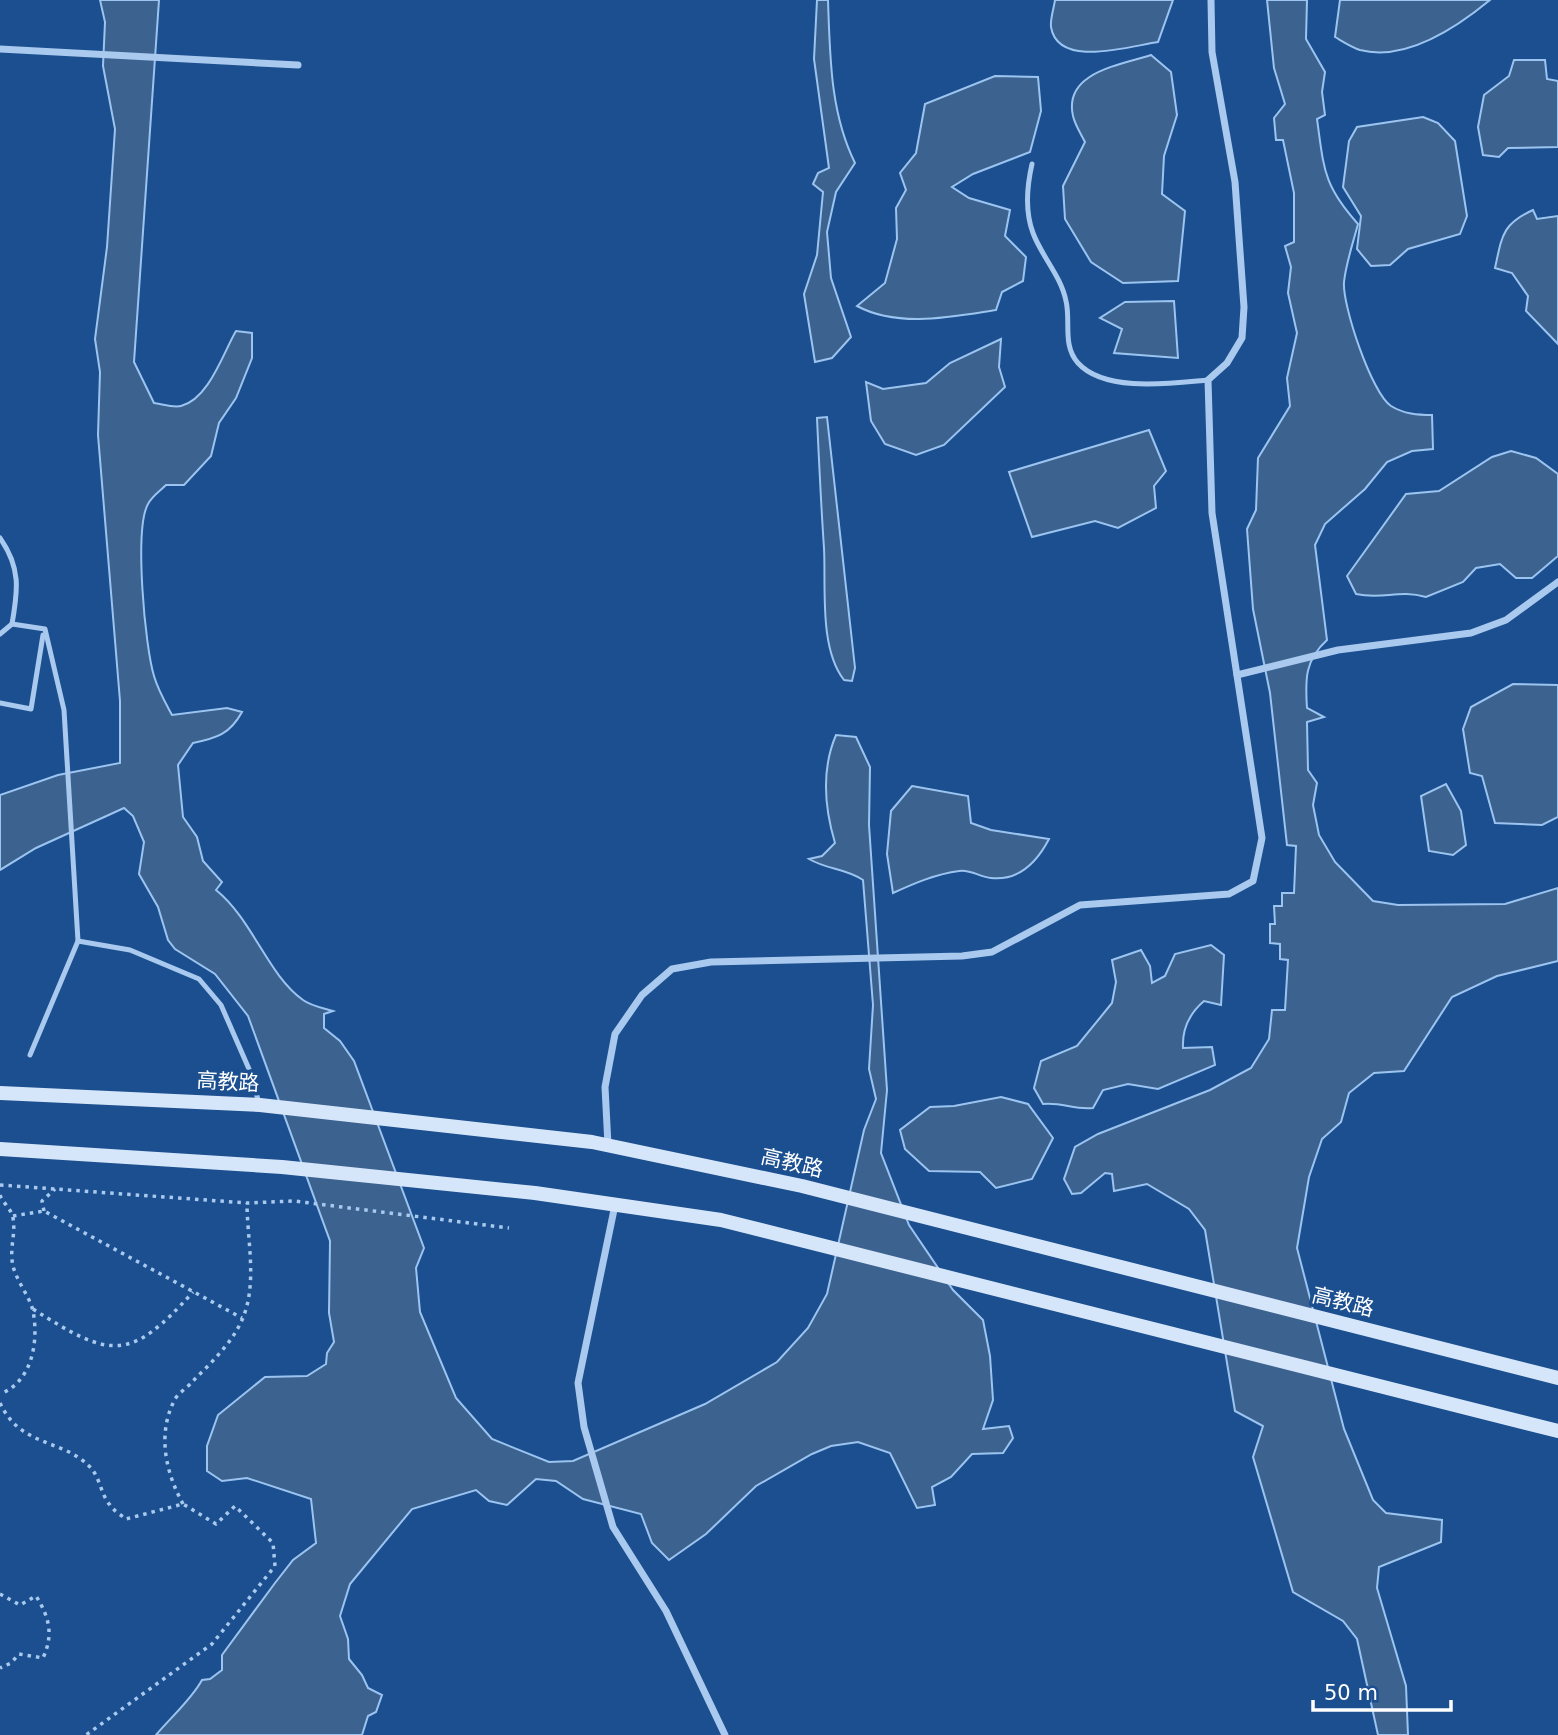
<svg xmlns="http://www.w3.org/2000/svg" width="1558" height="1735" font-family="'DejaVu Sans','Noto Sans SC',sans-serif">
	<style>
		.water { fill: #3c6290; stroke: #9cc4f0; stroke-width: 2 }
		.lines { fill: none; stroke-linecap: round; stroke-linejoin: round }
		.path { stroke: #a9c9ee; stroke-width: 3.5; stroke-dasharray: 3.5 5; stroke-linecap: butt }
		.service { stroke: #a9c9ee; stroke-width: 5 }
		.minor { stroke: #a9c9ee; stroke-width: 7 }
		.secondary { stroke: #d6e6fa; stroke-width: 14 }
		.labels { text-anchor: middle; stroke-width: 7; stroke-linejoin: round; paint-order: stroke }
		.street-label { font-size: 21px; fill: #fff; stroke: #1b4f8f }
	</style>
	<rect width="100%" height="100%" fill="#1b4f8f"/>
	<g class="water">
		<path d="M100,0h59l-25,362 20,41c8,1 19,5 27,3 28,-7 42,-53 55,-75l16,2v25l-16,40 -17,25 -8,33 -27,29h-18c-6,6 -14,11 -18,19 -14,25 -3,143 6,172 4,14 11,26 18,39l55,-7 15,4c-12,22 -25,26 -49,31l-15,22 5,52 14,20 6,24 19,21 -6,8c37,30 51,84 87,110 8,6 20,8 30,11l-9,3v14l16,13 14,20 70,187 -8,20 4,44 36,86 36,41 57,23 24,-1 132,-57 72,-42 31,-34 19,-34 37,-164 12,-31 -7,-30 4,-64 -10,-125c-18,-12 -35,-10 -54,-21l13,-3 13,-13c-11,-37 -14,-73 1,-108l20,2 14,30 -1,58 18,265 -6,63 28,72 44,65 30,30 7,36 3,44 -10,29 26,-3 4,12 -10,15 -31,1 -21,23 -19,10 3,18 -18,3 -27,-55 -32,-11 -27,4 -19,8 -56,32 -50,48 -37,26 -17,-17 -11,-29 -58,-15 -27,-18 -20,-2 -29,26 -18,-4 -13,-11 -64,19 -62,75 -10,32 8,23 1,20 13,16 6,13 14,7 -6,17 -8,4 -6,19h-206c15,-18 35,-35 46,-55l8,-1 12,-9v-15l53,-72 18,-23 23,-17 -5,-44 -64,-21 -25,3 -15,-10v-25l11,-31 47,-38 42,-1 19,-12 1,-11 7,-11 -5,-29 1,-72 -82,-225 -33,-42 -40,-25 -7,-9 -10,-33 -19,-33 5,-32 -11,-26 -9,-8 -88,40 -36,22v-75l58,-20 62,-12v-62l-22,-266 2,-63 -5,-33 12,-92 8,-118 -12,-63 2,-44z"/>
		<path d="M817,0h11c2,55 2,113 27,163l-19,29 -9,40 4,46 20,59 -19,21 -17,4 -11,-68 13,-39 6,-63 -10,-8 5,-11 11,-5 -15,-109z"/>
		<path d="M1055,0h118l-15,42c-28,4 -100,27 -107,-15 -1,-8 3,-19 4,-27z"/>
		<path d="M1267,0h40l-1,39 19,33 -3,20 3,23 -8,4c7,50 6,66 41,105 -5,19 -12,39 -14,58 -2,23 28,112 47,124 13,8 27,9 41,9l1,34 -21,2 -25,11 -22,27 -40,35 -10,21 12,95c-22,20 -22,39 -20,68l17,9 -17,5 1,48 9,13 -4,22 6,30 16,27 38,39 25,4 107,-1 53,-16v73l-61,15 -45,21 -48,74 -30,2 -25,20 -8,29 -19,17 -13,38 -12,71 47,181 29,71 13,13 56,7 -1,22 -62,25 -2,21 29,98 2,49h-30l-21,-96 -14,-18 -50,-29 -40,-135 10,-31 -28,-15 -30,-181 -16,-21 -42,-25 -33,7 -2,-17 -7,-1 -24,20 -9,1 -8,-15 11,-32 23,-13 112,-44 41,-22 18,-29 3,-29h13l3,-50 -8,-1v-15l-10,-1v-19h5l-1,-18h8v-13h12l2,-47 -9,-1 -17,-152 -17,-84 -6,-80 9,-19 2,-52 32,-52 -3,-28 10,-45 -9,-40 3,-26 -6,-21 9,-4v-49l-11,-53h-7l-2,-22 11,-14 -11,-36z"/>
		<path d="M1340,0h150c-34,28 -84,62 -130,50 -9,-3 -18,-9 -25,-13z"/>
		<path d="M1151,55l20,17 6,43 -13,41 -2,38 23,17 -7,70 -55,2 -32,-21 -26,-43 -2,-33 22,-44c-4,-8 -10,-17 -12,-26 -10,-44 48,-51 78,-61z"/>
		<path d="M1514,60h31l2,19 11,2v66l-50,1 -9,9 -16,-2 -5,-28 6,-32 25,-19z"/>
		<path d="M995,76l43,1 3,34 -11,41 -57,22 -21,13 17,11 41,12 -5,26 21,21 -3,24 -21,11 -6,18c-45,7 -98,18 -139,-4l28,-23 12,-44 -1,-31 10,-18 -6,-17 16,-20 9,-49z"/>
		<path d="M1423,117l15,6 17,18 12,75 -7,18 -52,15 -18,16 -19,1 -14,-17 4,-33 -18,-29 6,-46 8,-14z"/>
		<path d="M1533,210l4,9 21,-3v128l-32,-33 2,-15 -16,-23 -17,-5c7,-32 7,-44 38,-58z"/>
		<path d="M1174,301l4,57 -64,-5 8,-24 -22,-11 25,-16z"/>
		<path d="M1001,339l-2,28 6,20 -61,58 -28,10 -31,-11 -14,-23 -5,-39 17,7 43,-6 24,-20z"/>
		<path d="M827,417l28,251 -3,13 -8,-1c-25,-32 -18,-93 -20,-132 -3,-43 -5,-87 -7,-130z"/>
		<path d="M1149,430l17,41 -12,15 2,22 -38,20 -23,-7 -63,16 -23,-65z"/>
		<path d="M1511,451l25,7 22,16v82l-26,22h-16l-16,-14 -24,4 -13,14 -37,15c-27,-8 -43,3 -70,-3l-9,-18 59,-82 33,-3 53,-34z"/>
		<path d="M1513,684l45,1v132l-16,8 -47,-2 -13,-47 -12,-3 -7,-44 8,-22z"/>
		<path d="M1446,784l15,27 5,34 -13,10 -24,-4 -8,-55z"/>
		<path d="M912,786l56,10 3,27 20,7 58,9c-12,23 -30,42 -58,39 -11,-1 -21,-9 -32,-7 -23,3 -44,12 -66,22l-6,-39 4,-43z"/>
		<path d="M1211,945l13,10 -3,50 -17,-4c-14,12 -22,28 -21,47l29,-1 3,18 -57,24 -30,-5 -25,6 -10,18c-19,2 -31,-6 -50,-4l-9,-16 7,-27 36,-15 35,-43 4,-21 -4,-22 29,-10 9,16 2,17 13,-7 10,-22z"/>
		<path d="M1001,1097l27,7 25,34 -21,41 -36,9 -16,-16 -51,-1 -24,-22 -5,-19 30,-23 24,-1z"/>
	</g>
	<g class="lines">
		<g class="path">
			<path d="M0,1185l247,18 47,-2 215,27"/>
			<path d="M0,1195c3,8 12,15 13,23 3,17 -4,30 0,48 4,16 17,31 20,45 6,31 -1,71 -33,83"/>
			<path d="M44,1211l-2,-10 13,-12"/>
			<path d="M13,1216l31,-5 198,107"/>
			<path d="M33,1309c78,50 97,53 160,-17"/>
			<path d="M0,1403c21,45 62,35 90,64 10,10 11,28 20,38 4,6 11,10 16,14l57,-15 33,20 19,-18 38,37 2,23 -63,78 -126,91"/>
			<path d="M183,1504c-17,-31 -26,-69 -9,-103 3,-7 13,-13 18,-19 18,-18 40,-39 50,-62 16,-36 5,-80 5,-117"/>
			<path d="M0,1594l20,11 16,-9c13,21 18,38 7,62l-24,-4 -8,9 -11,5"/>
		</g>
		<g class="service">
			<path d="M1032,164c-5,22 -7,48 1,69 9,24 28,43 33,68 5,20 -4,44 12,62 27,30 95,20 130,17"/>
			<path d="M0,538c21,30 18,52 12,86"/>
			<path d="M0,634l12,-10 33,5 19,81 14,231 -48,114"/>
			<path d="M0,703l31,6 12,-74"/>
			<path d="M78,941l52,9 69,29 22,26 28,64 10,34"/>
		</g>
		<g class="minor">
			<path d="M0,49l298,16"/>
			<path d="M1237,675l101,-25 133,-17 35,-13 52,-38"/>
			<path d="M608,1145l-3,-58 10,-53 27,-39 30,-26 39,-7 251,-6 30,-4 88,-47 149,-11 24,-13 9,-43 -50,-325 -4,-133 19,-17 15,-25 2,-31 -9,-125 -23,-130 -1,-52"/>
			<path d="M615,1205l-37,178 6,44 29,100 53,84 59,124"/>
		</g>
		<g class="secondary">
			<path d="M0,1093l260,12 332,37 210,44 756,192"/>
			<path d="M0,1149l282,18 253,26 186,27 837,211"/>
		</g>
	</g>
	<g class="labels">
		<g class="street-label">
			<text transform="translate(228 1082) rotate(3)" y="7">高教路</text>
			<text transform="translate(792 1163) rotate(13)" y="7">高教路</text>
			<text transform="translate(1343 1302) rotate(14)" y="7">高教路</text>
		</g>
	</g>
	<path d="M1313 1700v10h138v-10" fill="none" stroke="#ffffff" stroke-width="3.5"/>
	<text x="1324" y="1700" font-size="21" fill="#ffffff" stroke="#1b4f8f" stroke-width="5" paint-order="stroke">50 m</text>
</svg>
